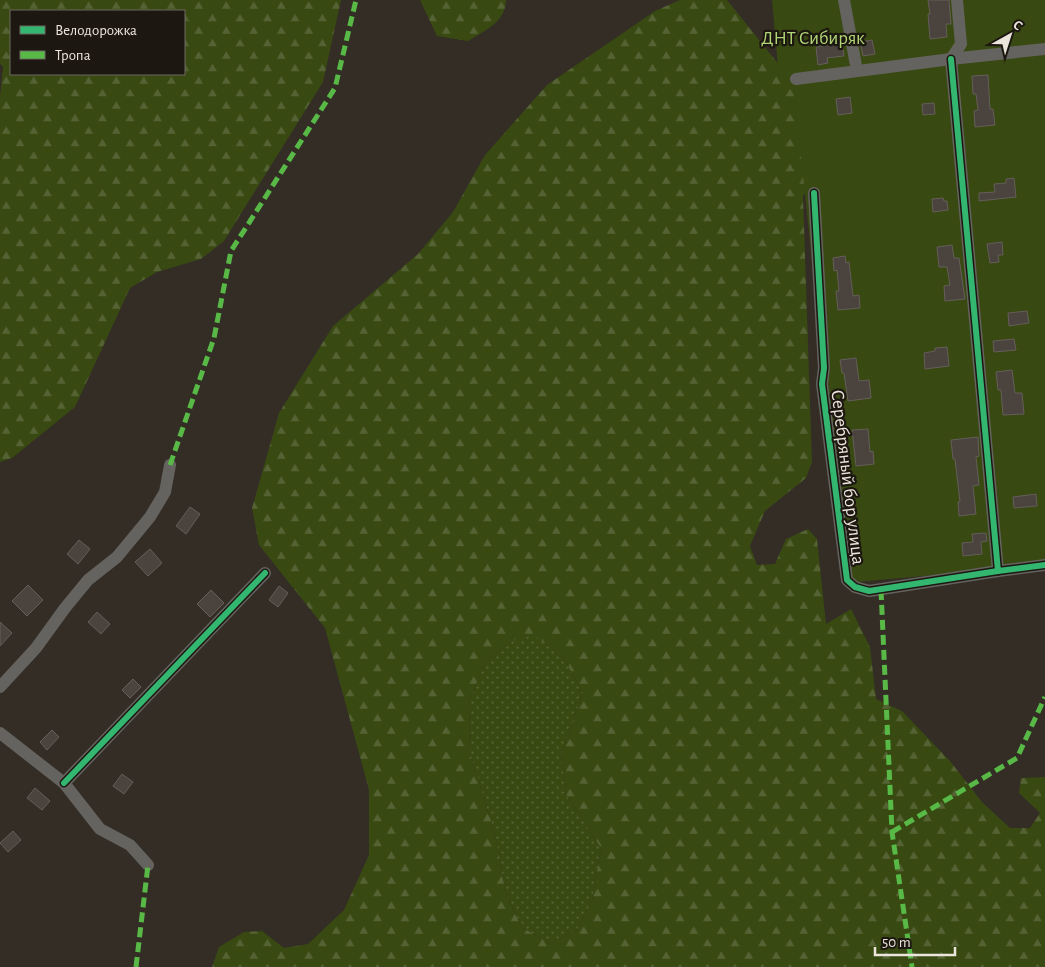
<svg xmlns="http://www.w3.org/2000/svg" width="1045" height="967" font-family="'Alegreya Sans',sans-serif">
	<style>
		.grass { fill: url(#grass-dots) }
		.forest { fill: url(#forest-firs); fill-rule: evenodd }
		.garden { fill: #384912 }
		.building { fill: #4a433e; stroke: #655e59 }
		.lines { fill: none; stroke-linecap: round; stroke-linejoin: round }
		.minor { stroke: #65635f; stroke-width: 12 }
		.quiet { stroke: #58b947; stroke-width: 5; stroke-dasharray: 10 5; stroke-linecap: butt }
		.cycleway-casing { stroke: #1c1710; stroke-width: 9 }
		.cycleway { stroke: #33b770; stroke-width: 6 }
		.labels { text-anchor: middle; stroke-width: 4.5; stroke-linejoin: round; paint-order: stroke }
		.park-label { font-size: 19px; fill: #b0d574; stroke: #1c1710 }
		.street-label { font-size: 19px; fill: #ece5dc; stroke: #1c1710 }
	</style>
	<defs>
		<pattern id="grass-dots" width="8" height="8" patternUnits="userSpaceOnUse" patternTransform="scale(1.25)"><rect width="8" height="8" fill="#384912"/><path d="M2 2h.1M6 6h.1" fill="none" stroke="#556334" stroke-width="1.8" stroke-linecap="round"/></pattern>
		<pattern id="forest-firs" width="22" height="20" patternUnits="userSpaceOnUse" patternTransform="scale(1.25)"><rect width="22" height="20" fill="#384912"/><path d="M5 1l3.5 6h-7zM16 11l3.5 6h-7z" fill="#556334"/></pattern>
	</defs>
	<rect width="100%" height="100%" fill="#332d25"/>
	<path class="grass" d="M533,634l29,21 21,38 -22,62 6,41 34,52 -9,53 -15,29 -27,13 -29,-16 -16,-37 -10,-56 -25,-81 -1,-51 16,-40 25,-20z"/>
	<g class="forest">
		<path d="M0,0h341l-18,82 -99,159 -23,18 -44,13 -27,16 -55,119 -63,51 -12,4v-365l3,-30 -3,-3zM11,11h173v63h-173z"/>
		<path d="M420,0h86c0,22 -22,31 -38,41l-31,-5z"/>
		<path d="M680,0h47l61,76 11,8 24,84 -20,28 9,266 -6,16 -41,33 -15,35 7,19 18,-1 11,-25 22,-10 9,10 9,85 25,-15 19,38 6,52 26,12 48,50 32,41 28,26h20l10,-15 -21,-20 2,-15 24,-1v190h-833l7,-20 25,-15 18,-1 22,17 24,-4 36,-34 25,-55v-65l-44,-162 -66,-83 -7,-37 27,-95 54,-87 85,-72 35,-42 32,-57 62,-70 108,-74zM533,635l29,20 21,38 -22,62 6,41 34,52 -9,53 -15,29 -27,13 -29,-16 -16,-37 -10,-56 -25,-81 -1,-51 16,-40 25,-20z"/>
	</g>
	<path class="garden" d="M772,0h273v565l-200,18 -52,-505 -14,1z"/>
	<g class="building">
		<path d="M928,0h21l2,24h-5l1,13 -17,2 -2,-25h2z"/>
		<path d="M872,40l3,14 -12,2 -3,-14z"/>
		<path d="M842,43l2,13 -17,2 1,5 -10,2 -2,-18z"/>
		<path d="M988,75l2,34h3l2,16 -20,2 -1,-16 4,-1 -2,-16h-3l-1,-18z"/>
		<path d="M850,97l2,16 -14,2 -2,-16z"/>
		<path d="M934,103l1,11 -12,1 -1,-11z"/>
		<path d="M1014,178l2,19 -37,4v-8l16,-1 -1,-8 12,-1v-4z"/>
		<path d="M943,198l1,3h3l1,9 -15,2 -1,-13z"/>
		<path d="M1002,242l1,13h-5l1,7 -9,1 -3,-19z"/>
		<path d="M952,245l2,13h5l6,41 -20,2 -1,-15 6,-1 -3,-18h-8l-2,-20z"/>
		<path d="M845,256l1,7 3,-1 4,34 6,-1 1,13 -22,2 -2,-19h3l-2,-21 -3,1 -1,-13z"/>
		<path d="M1027,311l2,12 -20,3 -1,-13z"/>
		<path d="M1014,339l2,11 -22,2 -1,-11z"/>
		<path d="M947,347l2,19 -24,3 -1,-16 11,-2v-3z"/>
		<path d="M856,358l3,23 10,-1 2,18 -23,3 -4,-28h-2l-2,-13z"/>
		<path d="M1012,370l3,23h7l2,21 -21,1 -2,-25h-3l-2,-18z"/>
		<path d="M868,429l2,23 3,-1 1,13 -18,2 -4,-36z"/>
		<path d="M978,437l1,19 -3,1 3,28 -6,1 3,28 -17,2 -1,-14h2l-5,-43h-2l-2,-19z"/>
		<path d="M1036,494l1,12 -23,2 -1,-11z"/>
		<path d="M190,507l10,7 -14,20 -10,-8z"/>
		<path d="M986,533l1,8 -6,1 1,12 -19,2 -1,-13 11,-1 -1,-8z"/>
		<path d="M79,540l11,9 -12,15 -11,-10z"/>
		<path d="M150,549l12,14 -14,13 -13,-14z"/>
		<path d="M28,585l15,15 -16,16 -15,-15z"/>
		<path d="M279,586l9,7 -10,14 -9,-7z"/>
		<path d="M211,590l13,13 -14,14 -13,-13z"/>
		<path d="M97,612l13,12 -9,10 -13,-12z"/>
		<path d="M0,622l12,11 -12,13z"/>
		<path d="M133,679l8,8 -11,11 -8,-8z"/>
		<path d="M52,730l7,7 -12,13 -7,-8z"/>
		<path d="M122,774l11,8 -9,12 -11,-8z"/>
		<path d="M35,788l15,13 -8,9 -15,-12z"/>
		<path d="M13,831l8,9 -13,12 -8,-9z"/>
	</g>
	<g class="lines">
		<g class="minor">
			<path d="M844,0l13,71"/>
			<path d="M951,59l47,512 47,-6"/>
			<path d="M951,59l10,-15 -4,-44"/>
			<path d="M796,79l155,-20 94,-10"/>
			<path d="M814,193l10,175 -2,16 25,196 8,7 14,4 129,-20"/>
			<path d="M0,687l36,-39 29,-40 23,-28 29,-23 33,-40 15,-25 5,-27"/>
			<path d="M0,733l64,50 36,46 30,16 18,20"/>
			<path d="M64,783l201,-210"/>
		</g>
		<g class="quiet">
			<path d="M170,465l44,-127 17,-87 104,-163 21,-88"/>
			<path d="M881,590l11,242 20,135"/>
			<path d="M892,832l125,-74 28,-61"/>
			<path d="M136,967l12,-102"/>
		</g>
		<defs>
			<g id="cycleway">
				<path d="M951,59l47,512 47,-6"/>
				<path d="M814,193l10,175 -2,16 25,196 8,7 14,4 129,-20"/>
				<path d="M64,783l201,-210"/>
			</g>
		</defs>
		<use href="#cycleway" class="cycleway-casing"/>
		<use href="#cycleway" class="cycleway"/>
	</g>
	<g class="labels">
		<g class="park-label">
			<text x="813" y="44">ДНТ Сибиряк</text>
		</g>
		<g class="street-label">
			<text transform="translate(849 477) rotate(83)" y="7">Серебряный бор улица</text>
		</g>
	</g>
	<rect x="10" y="10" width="175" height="65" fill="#1c1710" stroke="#6f6962"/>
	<rect x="20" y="26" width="25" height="8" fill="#33b770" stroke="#6f6962"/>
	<text x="55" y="35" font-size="15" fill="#ece5dc">Велодорожка</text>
	<rect x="20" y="51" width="25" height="8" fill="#58b947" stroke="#6f6962"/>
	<text x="55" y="60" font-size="15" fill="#ece5dc">Тропа</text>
	<g transform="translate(1010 35) rotate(39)" stroke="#1c1710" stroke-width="4" paint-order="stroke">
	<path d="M0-4L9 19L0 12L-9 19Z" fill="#ece5dc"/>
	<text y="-8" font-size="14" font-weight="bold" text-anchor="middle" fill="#ece5dc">С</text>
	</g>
	<path d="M875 947v8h80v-8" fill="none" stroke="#ece5dc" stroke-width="2.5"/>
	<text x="882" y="947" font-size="15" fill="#ece5dc" stroke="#1c1710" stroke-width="4" paint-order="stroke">50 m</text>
</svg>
